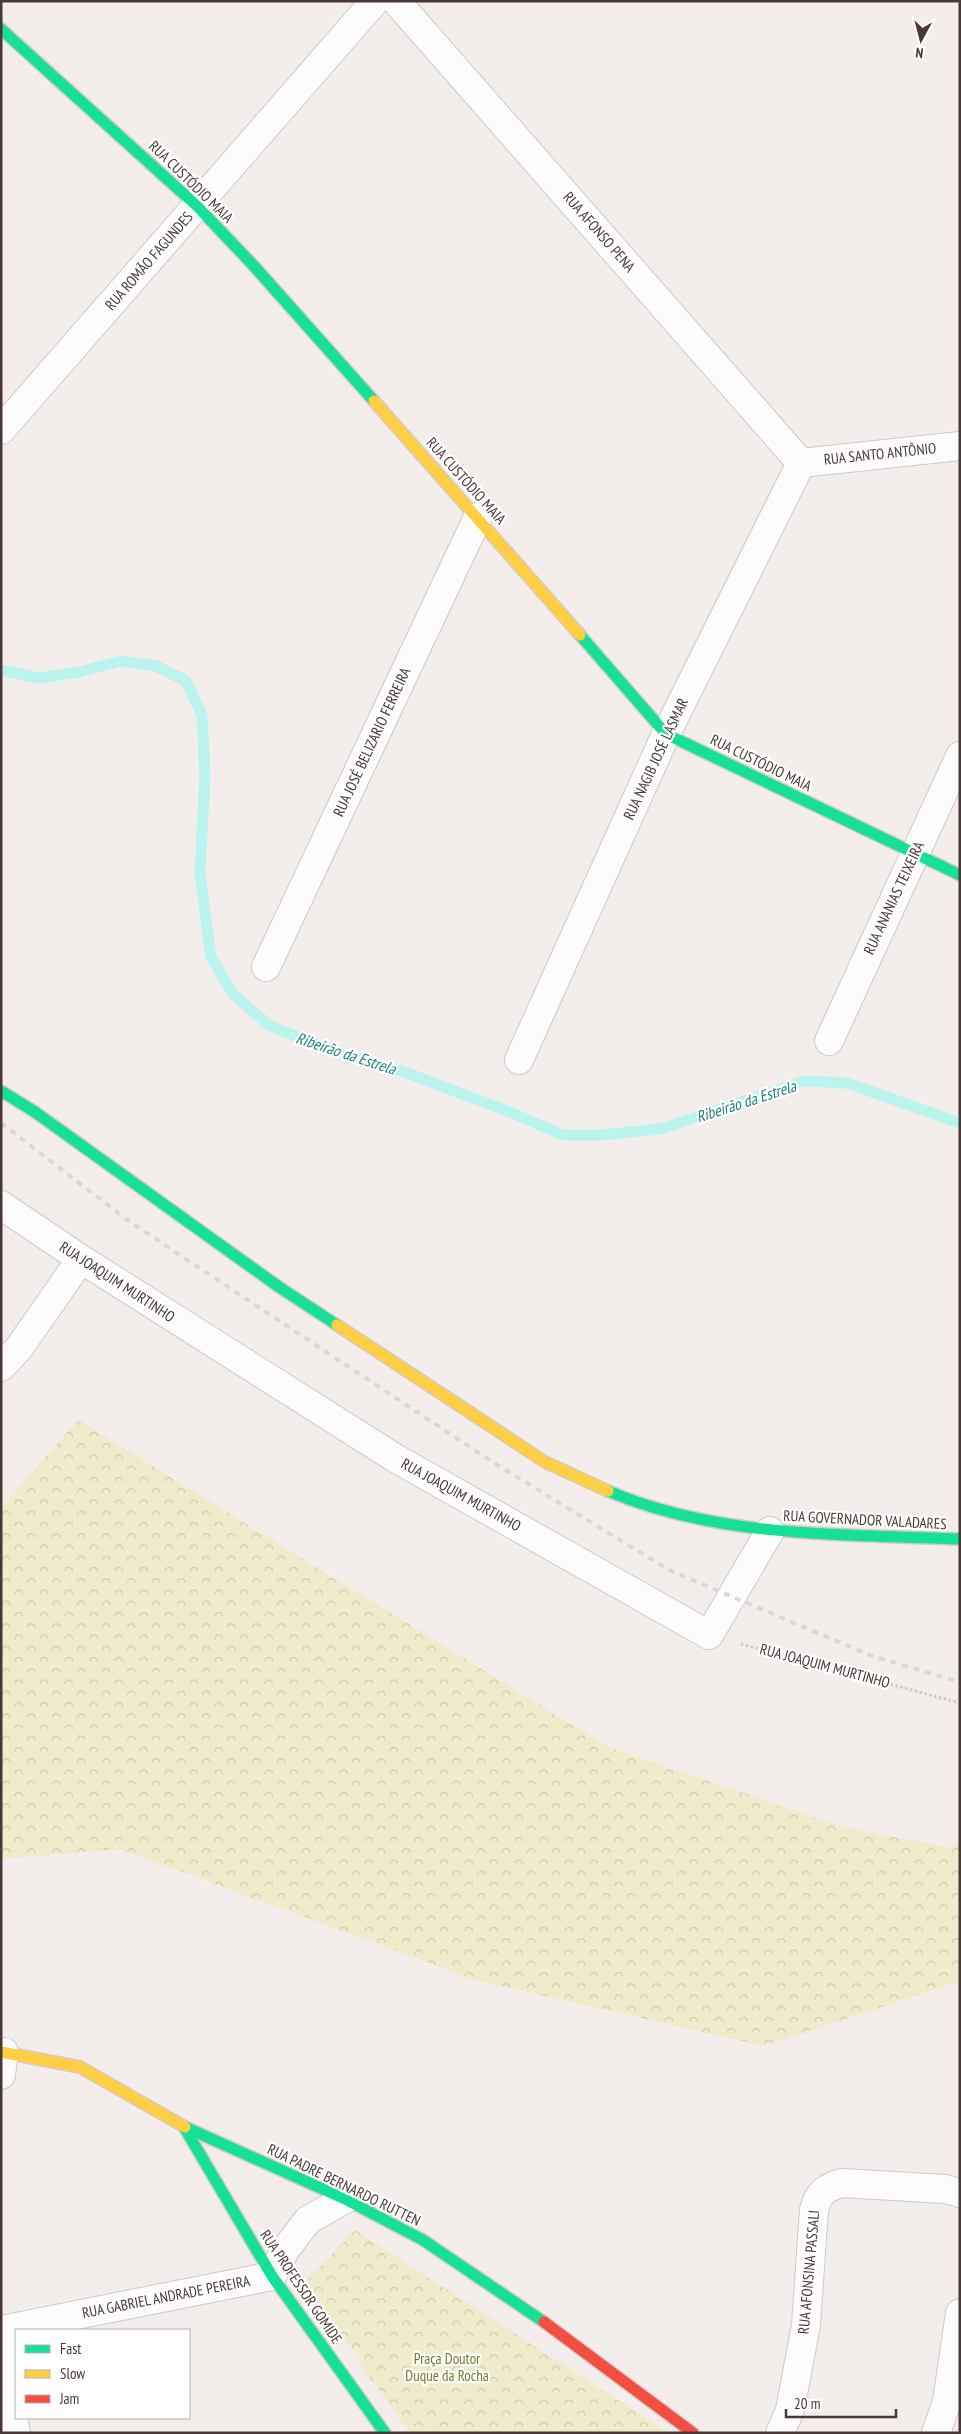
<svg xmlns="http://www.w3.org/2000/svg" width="961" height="2434" font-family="'PT Sans Narrow',sans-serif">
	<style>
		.forest { fill: url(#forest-crowns) }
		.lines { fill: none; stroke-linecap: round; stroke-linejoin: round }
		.stream { stroke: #baf4ed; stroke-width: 11 }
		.street-casing { stroke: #cfc9c8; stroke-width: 30 }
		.fast-casing { stroke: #d7cac6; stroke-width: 14 }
		.slow-casing { stroke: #d7cac6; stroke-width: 14 }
		.jam-casing { stroke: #d7cac6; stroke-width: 14 }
		.path { stroke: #d3cbcb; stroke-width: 3; stroke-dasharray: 2.5 2.5; stroke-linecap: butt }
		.street { stroke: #fdfcfc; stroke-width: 28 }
		.fast { stroke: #16e098; stroke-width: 11 }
		.slow { stroke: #ffcf43; stroke-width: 11 }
		.jam { stroke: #f24e42; stroke-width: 11 }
		.rail { stroke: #dad9d9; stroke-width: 4; stroke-dasharray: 6 6; stroke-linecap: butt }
		.labels { text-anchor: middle; stroke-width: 4.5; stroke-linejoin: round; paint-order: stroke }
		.street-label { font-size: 15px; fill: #4a3836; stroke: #fff }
		.park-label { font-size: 15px; fill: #727c22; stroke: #fff }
		.water-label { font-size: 16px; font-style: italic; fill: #1e837a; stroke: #fff }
	</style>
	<defs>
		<pattern id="forest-crowns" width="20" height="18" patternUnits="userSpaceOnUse" patternTransform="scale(1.25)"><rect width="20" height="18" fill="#f0ebca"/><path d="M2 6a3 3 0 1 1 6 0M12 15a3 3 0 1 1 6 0" fill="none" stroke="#cfcaae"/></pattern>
	</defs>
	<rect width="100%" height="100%" fill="#f3edec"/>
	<g class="forest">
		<path d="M78,1420l530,327 242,82 103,19 7,-6v139l-196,65 -289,-66 -355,-131 -119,10v-351z"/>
		<path d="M355,2230l311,201 -255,2 -46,-61 -9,-19 -13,-15 -38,-56z"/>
	</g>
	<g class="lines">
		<path class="stream" d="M1,670l38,8 40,-6 42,-11 35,5 30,15 16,34 3,61 -5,98 11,83 22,37 37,32 71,28 61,17 110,42 51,22h38l60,-6 143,-48 43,2 113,40"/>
		<defs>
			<g id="street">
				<path d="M396,1l405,462"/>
				<path d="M1,430l374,-429"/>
				<path d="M801,463l159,-17"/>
				<path d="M266,967l212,-450"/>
				<path d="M829,1041l131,-285"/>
				<path d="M519,1060l147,-326 135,-271"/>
				<path d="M1,1205l80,54 314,199 314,177 61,-104"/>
				<path d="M1,1367l18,-19 62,-89"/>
				<path d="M1,2075l3,-23"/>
				<path d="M1,2330l271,-54 13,-26 23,-30 37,-21"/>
				<path d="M1,2344l15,89"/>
				<path d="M780,2433l10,-23 16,-85 8,-115c4,-17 12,-23 28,-27l103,6 15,4"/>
				<path d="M936,2433l11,-32 13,-88"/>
			</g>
			<g id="fast">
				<path d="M1,29l196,177 56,59 121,136"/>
				<path d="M580,635l86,99 294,141"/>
				<path d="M1,1091l34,21 244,175 58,38"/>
				<path d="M608,1491c110,47 234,43 352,48"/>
				<path d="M184,2127l88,149 113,157"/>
				<path d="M185,2127l160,72 78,41 121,82"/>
			</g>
			<g id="slow">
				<path d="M374,401l206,234"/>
				<path d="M337,1325l208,137 63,29"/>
				<path d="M1,2052l79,15 105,60"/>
			</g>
			<path id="jam" d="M544,2322l149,111"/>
		</defs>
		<use href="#street" class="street-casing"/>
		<use href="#fast" class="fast-casing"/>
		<use href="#slow" class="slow-casing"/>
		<use href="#jam" class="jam-casing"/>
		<path class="path" d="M741,1644l219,59"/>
		<use href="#street" class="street"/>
		<use href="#fast" class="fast"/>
		<use href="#slow" class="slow"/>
		<use href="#jam" class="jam"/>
		<path class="rail" d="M1,1123l129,99 361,239 178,109 203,86 88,26"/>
	</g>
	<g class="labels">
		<g class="street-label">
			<text transform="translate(191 182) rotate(44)" y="5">RUA CUSTÓDIO MAIA</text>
			<text transform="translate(599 232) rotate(49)" y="5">RUA AFONSO PENA</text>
			<text transform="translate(149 261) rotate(-49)" y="5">RUA ROMÃO FAGUNDES</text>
			<text transform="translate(880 454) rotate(-6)" y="5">RUA SANTO ANTÔNIO</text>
			<text transform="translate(466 481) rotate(48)" y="5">RUA CUSTÓDIO MAIA</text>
			<text transform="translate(372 742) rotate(-65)" y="5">RUA JOSÉ BELIZARIO FERREIRA</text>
			<text transform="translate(656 759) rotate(-65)" y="5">RUA NAGIB JOSÉ LASMAR</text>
			<text transform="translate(761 763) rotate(26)" y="5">RUA CUSTÓDIO MAIA</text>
			<text transform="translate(894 898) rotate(-65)" y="5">RUA ANANIAS TEIXEIRA</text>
			<text transform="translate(117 1282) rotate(33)" y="5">RUA JOAQUIM MURTINHO</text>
			<text transform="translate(461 1495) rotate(29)" y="5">RUA JOAQUIM MURTINHO</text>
			<text transform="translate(865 1520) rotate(3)" y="5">RUA GOVERNADOR VALADARES</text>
			<text transform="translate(825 1666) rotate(15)" y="5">RUA JOAQUIM MURTINHO</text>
			<text transform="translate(344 2185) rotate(26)" y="5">RUA PADRE BERNARDO RUTTEN</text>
			<text transform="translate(809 2272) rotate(-85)" y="5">RUA AFONSINA PASSALI</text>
			<text transform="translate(301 2287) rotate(56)" y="5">RUA PROFESSOR GOMIDE</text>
			<text transform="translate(166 2297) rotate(-11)" y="5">RUA GABRIEL ANDRADE PEREIRA</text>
		</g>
		<g class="park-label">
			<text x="447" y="2364">Praça Doutor<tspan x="447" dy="17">Duque da Rocha</tspan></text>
		</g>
		<g class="water-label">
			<text transform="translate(346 1053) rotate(18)" y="6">Ribeirão da Estrela</text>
			<text transform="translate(746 1101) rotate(-18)" y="6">Ribeirão da Estrela</text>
		</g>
	</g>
	<rect width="961" height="2434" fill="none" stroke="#4a3836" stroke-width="5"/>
	<rect x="15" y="2329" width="175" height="90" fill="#ffffff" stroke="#b7afaf"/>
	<rect x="25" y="2345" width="25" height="8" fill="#16e098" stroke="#b7afaf"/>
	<text x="60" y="2354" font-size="15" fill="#4a3836">Fast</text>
	<rect x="25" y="2370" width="25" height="8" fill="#ffcf43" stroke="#b7afaf"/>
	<text x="60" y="2379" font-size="15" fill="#4a3836">Slow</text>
	<rect x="25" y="2395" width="25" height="8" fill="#f24e42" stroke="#b7afaf"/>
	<text x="60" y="2404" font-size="15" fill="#4a3836">Jam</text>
	<g transform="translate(921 40) rotate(187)" stroke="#ffffff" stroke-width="4" paint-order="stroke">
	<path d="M0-4L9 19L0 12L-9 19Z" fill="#4a3836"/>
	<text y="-8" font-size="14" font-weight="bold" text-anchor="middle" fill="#4a3836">N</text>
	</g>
	<path d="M786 2409v8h110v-8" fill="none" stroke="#4a3836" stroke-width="2.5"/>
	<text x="794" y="2409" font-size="15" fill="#4a3836" stroke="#ffffff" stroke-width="4" paint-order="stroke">20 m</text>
</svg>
